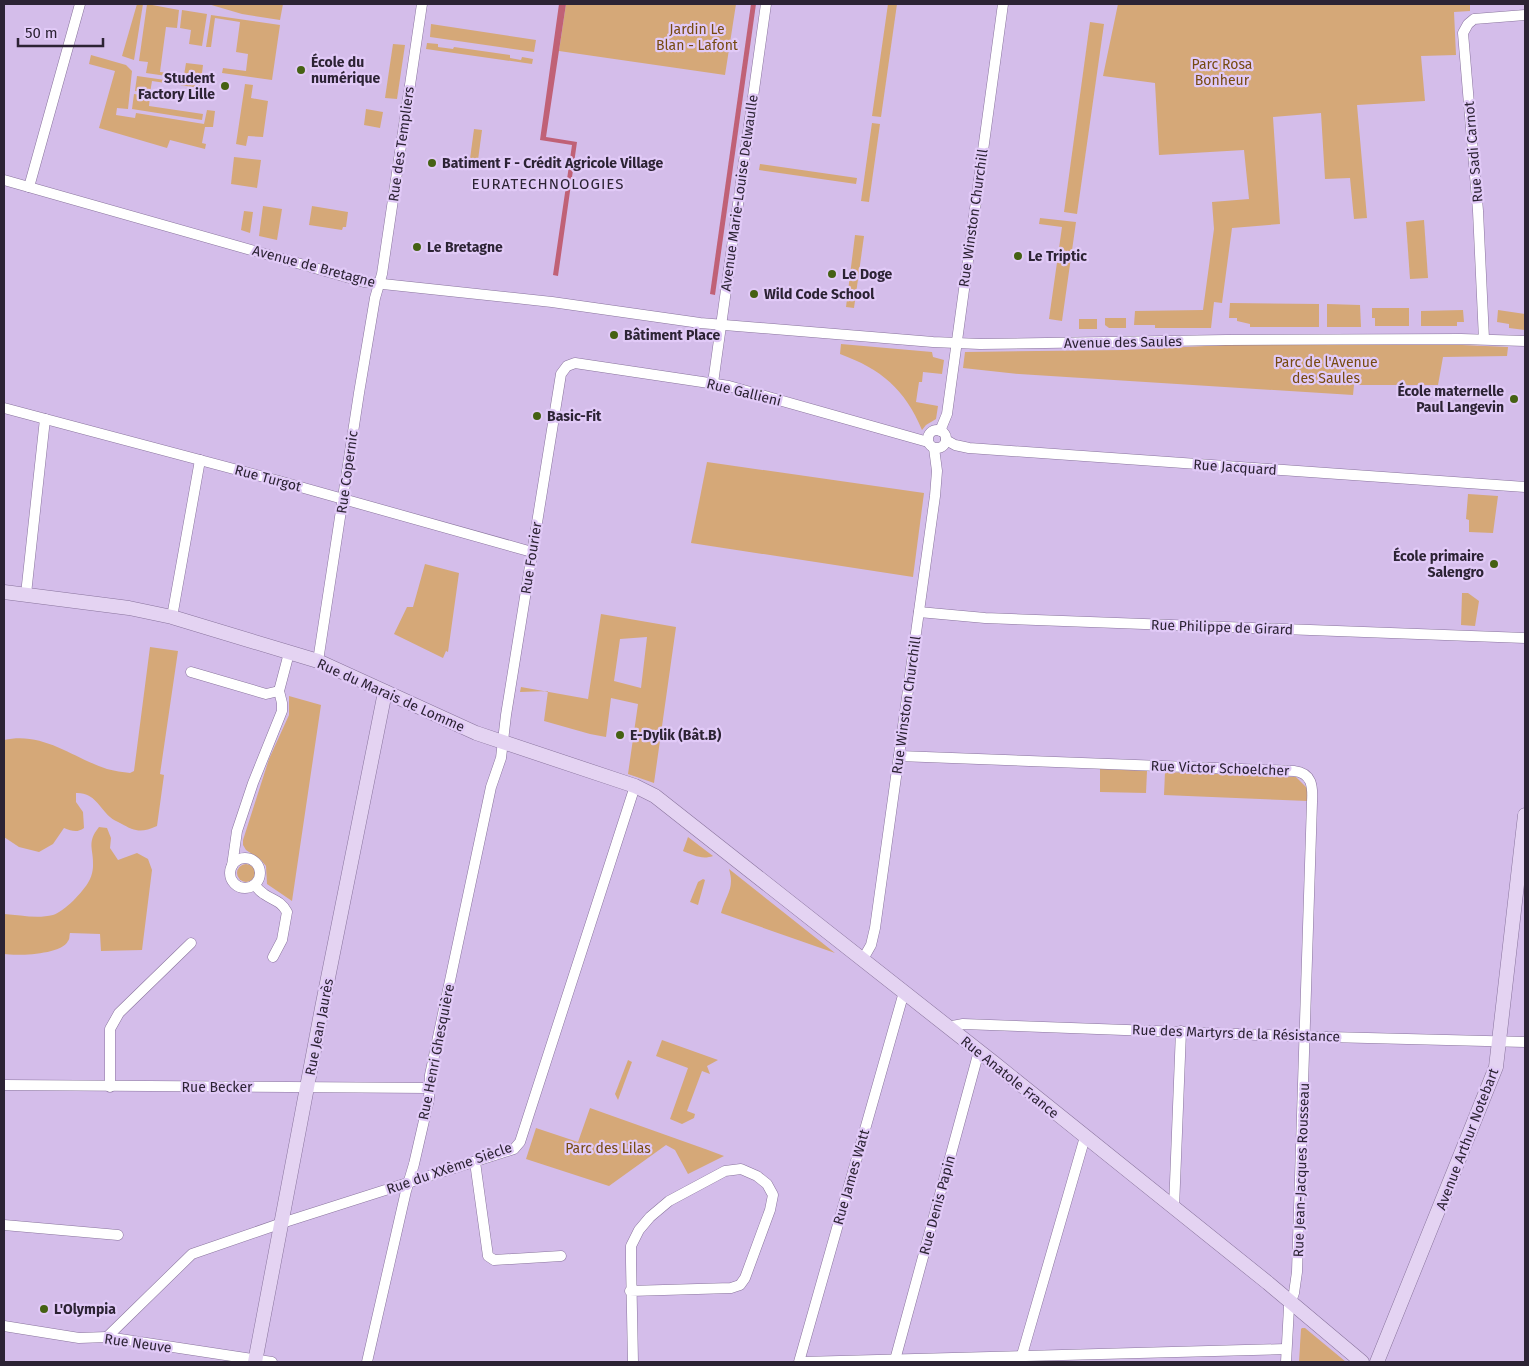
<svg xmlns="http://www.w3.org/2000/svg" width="1529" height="1366" font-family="'Fira Sans',sans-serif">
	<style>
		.green { fill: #d5a878; fill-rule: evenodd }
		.water { fill: #c06176 }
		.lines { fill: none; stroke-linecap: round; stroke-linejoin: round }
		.street-casing { stroke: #89749d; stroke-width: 11 }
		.secondary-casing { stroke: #89749d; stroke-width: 15 }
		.street { stroke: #fff; stroke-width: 10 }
		.secondary { stroke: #e4d3f2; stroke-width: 14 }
		.poi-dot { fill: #456113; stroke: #e1caf7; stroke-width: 2 }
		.labels { text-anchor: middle; stroke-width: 4.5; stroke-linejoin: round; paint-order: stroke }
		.park-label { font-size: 14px; fill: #764a10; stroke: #e1caf7 }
		.poi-label { font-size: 14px; font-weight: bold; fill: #2c2334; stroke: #e1caf7; text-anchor: start }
		.street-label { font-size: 14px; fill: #2c2334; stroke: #e1caf7 }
		.neighbourhood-label { font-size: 15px; letter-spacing: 1px; fill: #2c2334; stroke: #e1caf7 }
	</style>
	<rect width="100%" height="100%" fill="#d4bdea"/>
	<g class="green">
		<path d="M137,4h6l-9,56 -12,-4z"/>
		<path d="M147,4l32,6 -2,18 -11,-1 -6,45 24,3 2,-12 17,2 -2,16 -55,-8 2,-11 -9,-1z"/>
		<path d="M208,4h75l-3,16 -38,-6z"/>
		<path d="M566,4h170l-11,71 -166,-24z"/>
		<path d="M888,4h9l-16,113 -9,-1z"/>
		<path d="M1118,4h352v7l-16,1 2,43 -35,1 4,45 -68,4 10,113 -13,1 -4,-41 -25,1 -4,-66 -48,4 7,107 -48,4 -10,75 -8,-1 -3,26h-56v-3h-21l1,-14 68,-1 11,-81 -2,-27 37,-3 -5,-49 -85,5 -4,-72 -52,-7z"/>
		<path d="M182,10l25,4 -5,32 -13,-2 2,-14 -11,-2z"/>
		<path d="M211,15l69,10 -8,55 -50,-7 1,-5 23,3 2,-17 -12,-2 4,-30 -25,-4 -4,29h-5z"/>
		<path d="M1090,22l14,2 -27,190 -13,-2z"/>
		<path d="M431,24l105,16 -2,12 -104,-15z"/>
		<path d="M427,43l11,1v3l15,2 1,-2 56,8v3l11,2 1,-3 11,2 -1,5 -106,-15z"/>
		<path d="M393,44l12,1 -8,54 -12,-1z"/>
		<path d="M91,55l35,10 6,6 -4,38 -11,-1 -1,7 19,3 1,-5 68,11 3,-14 8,1 -2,16h-8l-3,16 4,1 -1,5 -35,-9 -3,8 -68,-20 16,-57 -26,-7z"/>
		<path d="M137,76l63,9v3l-48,-7 -2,12 -15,-2z"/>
		<path d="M245,84l8,1 -2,13 17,3 -5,36 -15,-1 -2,10 -10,-2z"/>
		<path d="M134,94l16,2 -1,10 54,8 -1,6 -70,-11z"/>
		<path d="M366,109l17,3 -3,16 -16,-3z"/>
		<path d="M872,123l8,1 -11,78 -8,-1z"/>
		<path d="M474,129l8,1 -4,30 -8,-1z"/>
		<path d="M234,157l27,3 -4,28 -26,-4z"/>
		<path d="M760,164l97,14 -1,6 -97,-14z"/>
		<path d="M263,206l19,3 -5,31 -18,-4z"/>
		<path d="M312,206l36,6 -2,15h-3l-1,3 -33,-5z"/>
		<path d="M244,211l9,1 -3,21 -9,-3z"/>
		<path d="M1040,218l36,4 -14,99 -13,-2 13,-92 -23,-3z"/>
		<path d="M1424,220l4,58 -18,1 -4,-57z"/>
		<path d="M855,235l9,1 -10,72 -8,-1z"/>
		<path d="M1230,303l89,1v23h-69v-3l-13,-3v-3h-8z"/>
		<path d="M1327,304l33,1 1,22h-34z"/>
		<path d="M1372,308h37v18h-34v-8h-3z"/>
		<path d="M1463,310l1,12h-7v4h-36v-15z"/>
		<path d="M1498,310l27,4v16l-16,-2v-4l-12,-2z"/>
		<path d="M1105,318h21v10h-17l-4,-3z"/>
		<rect x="1079" y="319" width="18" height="10"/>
		<path d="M841,344l91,8 1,5 11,3 -2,14 -19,-2 -1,10h-3l-3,20 22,4 -2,13 -10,6 -4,5c-17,-41 -41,-61 -82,-76z"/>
		<path d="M1226,345h236l46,2 -1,9 -64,1 -5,28h-84l-1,10 -334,-21 -56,-6 2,-16 159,-2z"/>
		<path d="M707,462l217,31 -11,84 -222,-34z"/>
		<path d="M1468,494l30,2 -5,37 -24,-1v-12l-3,-1z"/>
		<path d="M425,564l34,9 -11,79 -2,-1 -3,7 -49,-24 13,-27h6z"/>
		<path d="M1462,593h6l11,8 -4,25 -14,-1z"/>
		<path d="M601,614l75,13 -22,156 -26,-9 10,-70 -27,-6 -5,39 -16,-3 -46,-13 4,-30 -28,1 1,-5 67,12zM647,637l-6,51 -27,-7 6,-42z"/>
		<path d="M150,647l28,4 -18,123 4,1 -7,51c-16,7 -21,6 -37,-3 -3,-2 -7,-3 -10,-6 -11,-10 -16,-25 -34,-24v9l7,10 1,16c-7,5 -12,3 -20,0l-11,16 -14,8 -20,-5 -15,-10v-97c39,-9 69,18 103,29 7,2 16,3 23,4l4,-2z"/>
		<path d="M289,696l32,9 -29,196 -25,-17 -1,-18 -5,-6 -15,-10 -3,-5v-5l26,-81 20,-44z"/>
		<path d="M1100,769l47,2 -1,22 -46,-1z"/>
		<path d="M1165,772l131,5 11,11 1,13 -144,-6z"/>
		<path d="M99,827l8,1 4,10 -1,10 8,12 19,-7 11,6 4,11 -10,80 -41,1 -1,-17 -30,-1c-1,3 0,6 -2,8 -7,14 -51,15 -64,13v-40c16,1 33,5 49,1 11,-3 31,-24 36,-34 2,-3 4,-10 4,-15 1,-17 -7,-23 6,-39z"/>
		<path d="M688,837l25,19c-11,4 -20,-1 -30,-5z"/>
		<circle cx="246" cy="873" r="9"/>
		<path d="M729,869l106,84 -114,-40c5,-19 14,-24 8,-44z"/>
		<path d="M703,879l2,1 -7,25 -8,-3 8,-20z"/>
		<path d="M662,1040l56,20 -11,6 3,8 -8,-3 -15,40 8,3 -1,4 -12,6 -12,-5 18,-51 -32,-12z"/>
		<path d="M628,1060l4,2 -14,38 -3,-6z"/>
		<path d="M590,1108l118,42 16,6 -36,18 -13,-24 -9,-5 -57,41 -83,-27 10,-31 42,14z"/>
		<path d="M1302,1328h3l41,34h-47l2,-33z"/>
	</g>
	<g class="water">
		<path d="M559,4h7l-20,133 31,5 -19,134 -5,-1 19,-130 -32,-5z"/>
		<path d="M751,4h5l-41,291 -5,-1z"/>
	</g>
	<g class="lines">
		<defs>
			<g id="street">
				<path d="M4,180l360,102 188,20 148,21 233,19 47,2 246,-4 235,-1 64,2"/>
				<path d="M29,187l51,-183"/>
				<path d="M1484,339l-6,-128 -15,-178 5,-9 6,-5 51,-4"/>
				<path d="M713,383l53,-379"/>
				<path d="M4,408l275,73 253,71"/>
				<circle cx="937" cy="439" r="9"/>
				<path d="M940,431l7,-17 56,-410"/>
				<path d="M946,440l9,5 14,3 556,39"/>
				<path d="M26,594l19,-175"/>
				<path d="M919,612l66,6 540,20"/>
				<path d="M172,617l28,-157"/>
				<path d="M318,661l41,-268 16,-95 7,-24 40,-270"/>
				<path d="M191,672l75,22 13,-3"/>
				<path d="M899,756l395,15c18,2 19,15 18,31l-15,470 -3,21 -5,14 -3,55"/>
				<circle cx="245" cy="873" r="15"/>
				<path d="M232,866l5,-35 16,-48 29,-72v-8l-3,-12 10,-38"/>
				<path d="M255,885c2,3 6,7 9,9 10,7 16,6 23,18l-5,28 -9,17"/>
				<path d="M863,959l8,-14 4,-17 60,-432 2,-25 -3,-23"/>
				<path d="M947,1027l16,-3 326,12 236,6"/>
				<path d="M4,1085l425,3"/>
				<path d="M110,1087v-58l9,-16 72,-70"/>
				<path d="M475,1162l13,94 6,4 67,-4"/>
				<path d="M1174,1208l7,-177"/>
				<path d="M4,1225l114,10"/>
				<path d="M630,1291l101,-3 9,-3 5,-7 25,-68 3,-15 -6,-11 -10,-8 -16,-7 -16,2 -56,30 -19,16 -11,13 -8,16v16l2,100"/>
				<path d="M4,1326l75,12 28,-1 165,25"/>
				<path d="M107,1337l85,-83 93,-32 229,-73 6,-7 115,-356"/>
				<path d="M1022,1355l63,-218"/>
				<path d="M895,1360l84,-309"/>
				<path d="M367,1362l39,-171 8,-27 15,-65 1,-24 61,-288 10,-29 5,-43 55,-341 6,-8 8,-3 154,23 199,56"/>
				<path d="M799,1362l105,-370"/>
				<path d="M802,1362l484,-13"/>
			</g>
			<g id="secondary">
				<path d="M4,592l125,16 43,9 146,44 158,72 159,53 20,10 339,267 274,220 94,79"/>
				<path d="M255,1362l67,-354 63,-316"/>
				<path d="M1377,1362l119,-295 29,-252"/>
			</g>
		</defs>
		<use href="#street" class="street-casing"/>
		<use href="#secondary" class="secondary-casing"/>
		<use href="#street" class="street"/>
		<use href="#secondary" class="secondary"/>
	</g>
	<g class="poi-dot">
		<circle cx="301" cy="70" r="5"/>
		<circle cx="225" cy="86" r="5"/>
		<circle cx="432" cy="163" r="5"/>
		<circle cx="417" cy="247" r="5"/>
		<circle cx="1018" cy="256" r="5"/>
		<circle cx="832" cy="274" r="5"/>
		<circle cx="754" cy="294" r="5"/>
		<circle cx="614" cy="335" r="5"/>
		<circle cx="1514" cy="399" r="5"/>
		<circle cx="537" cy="416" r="5"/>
		<circle cx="1494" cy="564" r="5"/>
		<circle cx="620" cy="735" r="5"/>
		<circle cx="44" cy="1309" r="5"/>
	</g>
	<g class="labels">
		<g class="park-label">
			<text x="697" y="34">Jardin Le<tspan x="697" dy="16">Blan - Lafont</tspan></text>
			<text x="1222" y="69">Parc Rosa<tspan x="1222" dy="16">Bonheur</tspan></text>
			<text x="1326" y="367">Parc de l'Avenue<tspan x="1326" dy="16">des Saules</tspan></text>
			<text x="608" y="1153">Parc des Lilas</text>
		</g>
		<g class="poi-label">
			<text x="311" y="67">École du<tspan x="311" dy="16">numérique</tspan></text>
			<text x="215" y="83" text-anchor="end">Student<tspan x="215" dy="16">Factory Lille</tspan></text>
			<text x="442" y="168">Batiment F - Crédit Agricole Village</text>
			<text x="427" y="252">Le Bretagne</text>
			<text x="1028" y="261">Le Triptic</text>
			<text x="842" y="279">Le Doge</text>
			<text x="764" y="299">Wild Code School</text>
			<text x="624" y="340">Bâtiment Place</text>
			<text x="1504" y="396" text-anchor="end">École maternelle<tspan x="1504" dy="16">Paul Langevin</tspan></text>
			<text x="547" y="421">Basic-Fit</text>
			<text x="1484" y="561" text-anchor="end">École primaire<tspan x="1484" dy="16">Salengro</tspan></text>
			<text x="630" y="740">E-Dylik (Bât.B)</text>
			<text x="54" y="1314">L'Olympia</text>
		</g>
		<g class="street-label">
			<text transform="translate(401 144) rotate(-82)" y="5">Rue des Templiers</text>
			<text transform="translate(1473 152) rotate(-95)" y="5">Rue Sadi Carnot</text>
			<text transform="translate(739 193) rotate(-82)" y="5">Avenue Marie-Louise Delwaulle</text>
			<text transform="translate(973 218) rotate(-82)" y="5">Rue Winston Churchill</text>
			<text transform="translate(314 266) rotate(15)" y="5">Avenue de Bretagne</text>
			<text transform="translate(1123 342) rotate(-1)" y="5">Avenue des Saules</text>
			<text transform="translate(744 392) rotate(14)" y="5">Rue Gallieni</text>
			<text transform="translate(1235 467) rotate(4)" y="5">Rue Jacquard</text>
			<text transform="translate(347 472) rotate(-82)" y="5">Rue Copernic</text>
			<text transform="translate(268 478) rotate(15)" y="5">Rue Turgot</text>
			<text transform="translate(531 558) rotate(-81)" y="5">Rue Fourier</text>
			<text transform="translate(1222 627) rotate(2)" y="5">Rue Philippe de Girard</text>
			<text transform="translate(391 695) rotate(24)" y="5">Rue du Marais de Lomme</text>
			<text transform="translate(906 705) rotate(-82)" y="5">Rue Winston Churchill</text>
			<text transform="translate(1220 768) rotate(2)" y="5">Rue Victor Schoelcher</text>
			<text transform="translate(319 1027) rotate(-79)" y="5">Rue Jean Jaurès</text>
			<text transform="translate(1236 1033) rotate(2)" y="5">Rue des Martyrs de la Résistance</text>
			<text transform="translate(436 1052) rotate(-79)" y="5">Rue Henri Ghesquière</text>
			<text transform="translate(1010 1077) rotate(39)" y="5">Rue Anatole France</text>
			<text x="217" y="1092">Rue Becker</text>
			<text transform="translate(1467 1139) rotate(-69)" y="5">Avenue Arthur Notebart</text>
			<text transform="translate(449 1168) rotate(-19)" y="5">Rue du XXème Siècle</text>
			<text transform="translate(1301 1170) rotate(-88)" y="5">Rue Jean-Jacques Rousseau</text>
			<text transform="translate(851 1177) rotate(-74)" y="5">Rue James Watt</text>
			<text transform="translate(937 1205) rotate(-75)" y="5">Rue Denis Papin</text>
			<text transform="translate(138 1343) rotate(8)" y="5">Rue Neuve</text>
		</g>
		<g class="neighbourhood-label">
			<text x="548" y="189">EURATECHNOLOGIES</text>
		</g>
	</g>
	<rect width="1529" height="1366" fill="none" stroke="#2c2334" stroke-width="10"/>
	<path d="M18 38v8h85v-8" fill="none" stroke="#2c2334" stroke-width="2.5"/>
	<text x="25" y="38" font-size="15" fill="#2c2334" stroke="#e1caf7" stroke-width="4" paint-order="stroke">50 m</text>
</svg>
